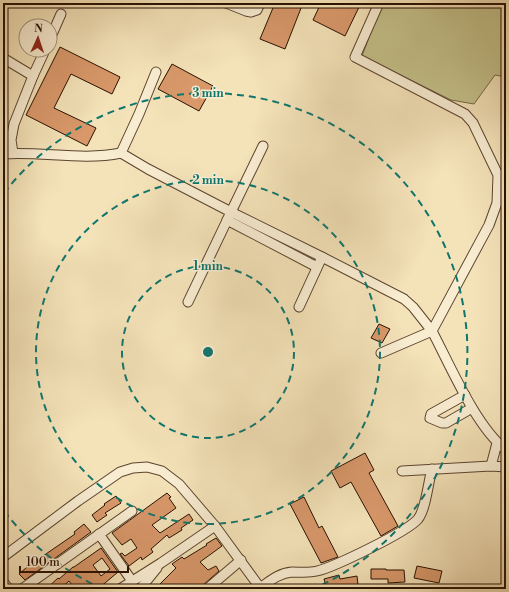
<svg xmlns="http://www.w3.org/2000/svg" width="509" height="592" font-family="'Libre Bodoni',serif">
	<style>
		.green { fill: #c4c089; stroke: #766844 }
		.building { fill: #d8986a; stroke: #281000; fill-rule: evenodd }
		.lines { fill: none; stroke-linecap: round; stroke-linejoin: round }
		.minor-casing { stroke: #5b442e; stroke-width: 11 }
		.minor { stroke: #f8ecd1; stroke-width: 9 }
		.ring { fill: none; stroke: #0f766e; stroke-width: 2; stroke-dasharray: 7 5 }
		.centre { fill: #0f766e; stroke: #f8ecd1; stroke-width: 2 }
		.ring-label { font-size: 12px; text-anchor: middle; font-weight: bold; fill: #0f766e; stroke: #f8ecd1; stroke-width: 3; stroke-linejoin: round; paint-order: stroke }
	</style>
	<rect width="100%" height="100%" fill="#f4e2b8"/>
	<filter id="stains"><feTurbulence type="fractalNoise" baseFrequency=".005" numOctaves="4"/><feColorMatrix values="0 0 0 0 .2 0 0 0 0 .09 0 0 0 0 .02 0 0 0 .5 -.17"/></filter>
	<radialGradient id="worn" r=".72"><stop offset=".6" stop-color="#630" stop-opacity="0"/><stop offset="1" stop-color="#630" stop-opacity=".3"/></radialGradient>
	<path class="green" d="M382,3h124v74l-11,-2 -21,29 -23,-4 -89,-44z"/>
	<g class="building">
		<path d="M275,3h28l-18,46 -25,-10z"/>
		<path d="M321,3h40l-16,33 -32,-16z"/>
		<path d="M60,47l60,30 -8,17 -41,-20 -17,34 42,20 -9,18 -61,-31z"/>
		<path d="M172,64l41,22 -14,25 -41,-22z"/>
		<path d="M379,324l11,5 -8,14 -11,-5z"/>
		<path d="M365,453l9,17 -5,3 29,53 -17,10 -30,-54 -11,6 -9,-17z"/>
		<path d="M167,493l4,4 -2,1 7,10 -24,17 8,8 29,-19 4,6 -12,8 1,2 -13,8 -2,-3 -16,14 2,3 -11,8 -1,-3 -12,9 -9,-12 2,-1 3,3 12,-8 -6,-9 -9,6 -10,-12z"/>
		<path d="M116,496l5,7 -16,10 2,2 -10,7 -5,-7 13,-10 -1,-1z"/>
		<path d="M304,497l15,31 3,-2 16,31 -17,6 -31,-59z"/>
		<path d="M84,524l7,8 -66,48 -6,-6 8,-7 48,-33 -1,-2z"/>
		<path d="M216,538l6,8 -22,16 8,8 8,-4 3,5 -17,15 -4,3h-43l21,-21 -4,-4 10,-7 2,2 23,-14 -1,-1z"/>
		<path d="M101,548l17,24 -20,17h-23l-6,-8 -9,8h-14l12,-11 1,1 14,-12h1zM102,558l8,11 -9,7 -8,-11z"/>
		<path d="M417,566l25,5 -3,12 -25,-5z"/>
		<path d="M371,569h15v1h18l1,12 -17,1v-4h-17z"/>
		<path d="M339,575l1,4 17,-3 1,9 -31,4 -3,-10z"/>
		<path d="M40,584l5,5h-12z"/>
	</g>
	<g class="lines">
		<defs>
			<g id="minor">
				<path d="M226,3l20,8 5,1 6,-2 3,-7"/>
				<path d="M379,3l-24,54 110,57 8,9 25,52 -1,28 -8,22 -57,106c18,34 44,96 74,119"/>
				<path d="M50,39l11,-25"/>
				<path d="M3,58l30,18 -19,48 -3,16 2,13"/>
				<path d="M156,72l-17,42 -18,39 27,16 83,43 -43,90"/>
				<path d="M33,76l12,-26"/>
				<path d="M263,146l-32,66 91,45"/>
				<path d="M3,154c39,-3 79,7 118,-1"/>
				<path d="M227,220l90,47"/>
				<path d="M299,307l23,-50 82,42 9,8 19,24 -51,22"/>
				<path d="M465,395l-34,19 -1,4 12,5h4l26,-15"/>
				<path d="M491,466l6,-23"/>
				<path d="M402,471l89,-5 15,1"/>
				<path d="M99,534l33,47"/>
				<path d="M3,557l75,-56 42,-29 13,-4 14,-1 15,4 17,13 36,42"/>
				<path d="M3,582l6,7"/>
				<path d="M260,588c10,-7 19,-15 32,-16 9,0 17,1 25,-1 17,-4 90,-39 101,-52 8,-10 10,-36 14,-50"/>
				<path d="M22,589l110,-78"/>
				<path d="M120,589l41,-26 54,-37 46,63"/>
				<path d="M140,589l17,-21"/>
				<path d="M207,589l34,-29"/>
			</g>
		</defs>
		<use href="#minor" class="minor-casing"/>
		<use href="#minor" class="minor"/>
	</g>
	<g class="ring">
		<circle cx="208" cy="352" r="86"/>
		<circle cx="208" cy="352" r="172"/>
		<path d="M103 589A259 259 0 0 1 4 511M4 193A259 259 0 1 1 313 589"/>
	</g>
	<circle cx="208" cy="352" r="6" class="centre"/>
	<g class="ring-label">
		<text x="208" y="97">3 min</text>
		<text x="208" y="184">2 min</text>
		<text x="208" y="270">1 min</text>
	</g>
	<rect width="509" height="592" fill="none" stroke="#f4e2b8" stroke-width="16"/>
	<rect x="4" y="4" width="501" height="584" fill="none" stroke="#281000" stroke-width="2"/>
	<rect x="8" y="8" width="493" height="576" fill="none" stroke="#281000"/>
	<g transform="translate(38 38) rotate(3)"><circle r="19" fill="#f8ecd1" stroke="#a5947d"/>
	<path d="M0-3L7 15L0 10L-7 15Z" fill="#8f2418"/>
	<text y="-6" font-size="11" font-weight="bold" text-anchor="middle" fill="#281000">N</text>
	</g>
	<path d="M20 566v6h108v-6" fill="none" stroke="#281000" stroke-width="2"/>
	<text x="26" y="566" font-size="12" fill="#281000" stroke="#f8ecd1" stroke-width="3" paint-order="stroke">100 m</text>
	<rect width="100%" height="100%" filter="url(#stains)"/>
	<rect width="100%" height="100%" fill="url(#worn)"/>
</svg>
